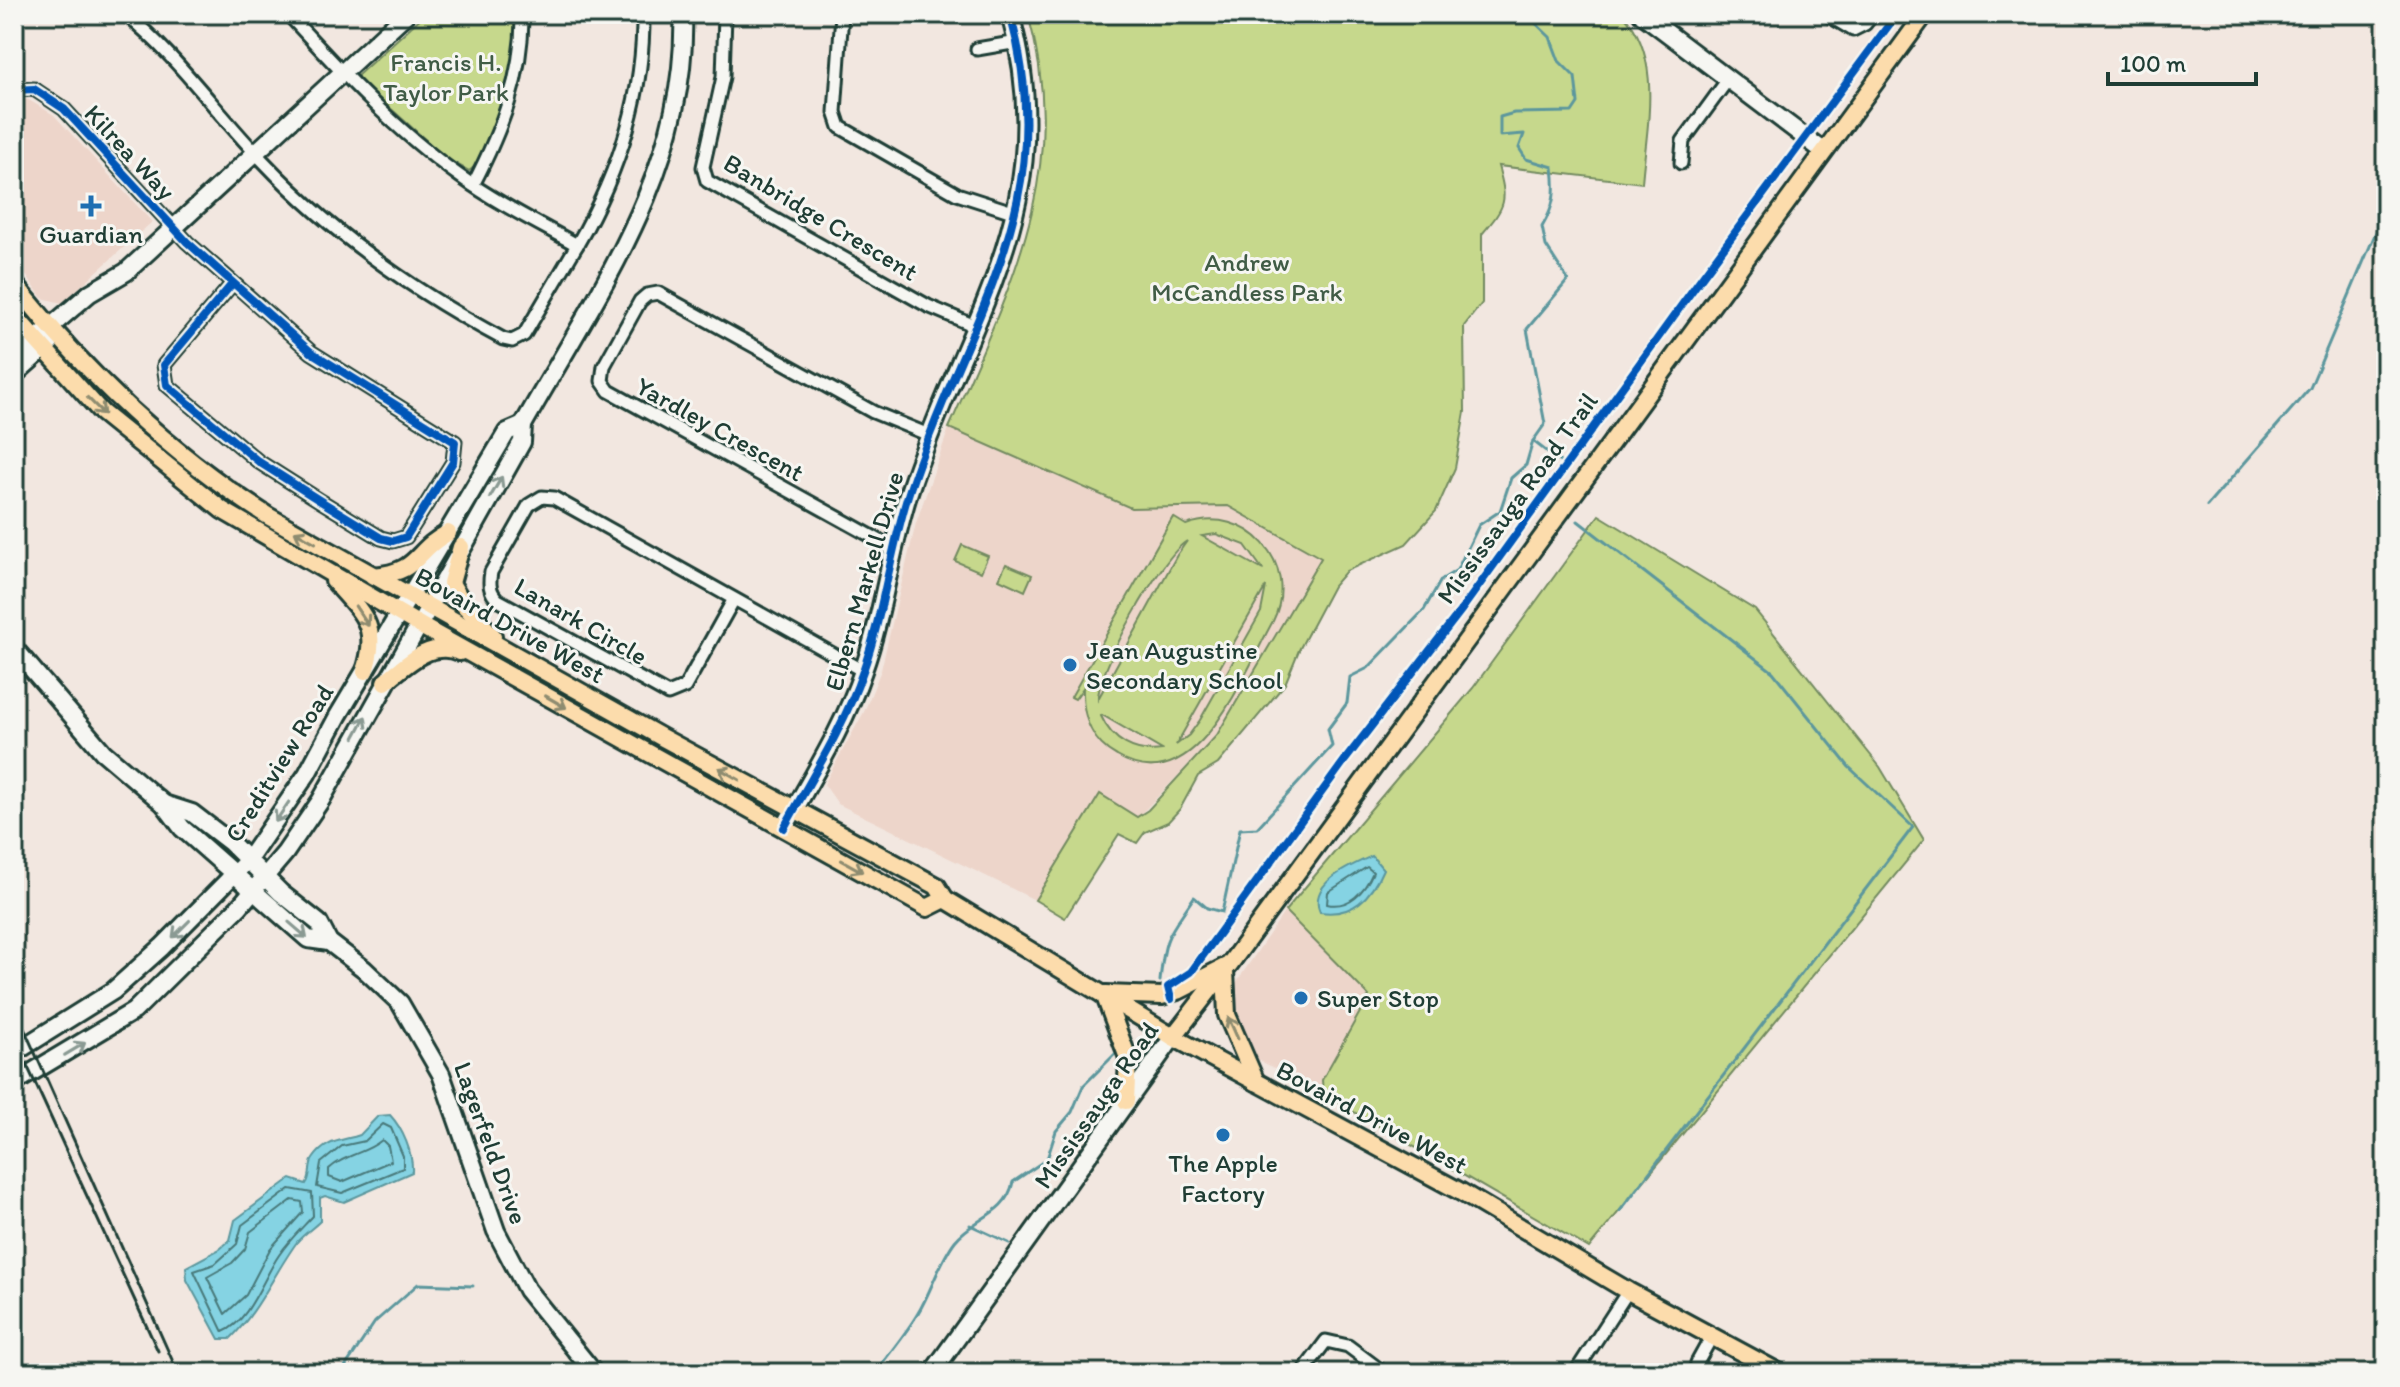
<svg xmlns="http://www.w3.org/2000/svg" width="2400" height="1387" font-family="Itim,sans-serif">
	<style>
		.built { fill: #edd5ca }
		.green { fill: #c6d88c; stroke: #728a60; stroke-width: 2; fill-rule: evenodd }
		.water { fill: #85d3e3; stroke: #5c979d; stroke-width: 2 }
		.lines { fill: none; stroke-linecap: round; stroke-linejoin: round }
		.shore { stroke: #48797a; stroke-width: 2 }
		.stream { stroke: #5c979d; stroke-width: 3 }
		.street-casing { stroke: #1f3d34; stroke-width: 17 }
		.secondary-casing { stroke: #1f3d34; stroke-width: 22 }
		.primary-casing { stroke: #1f3d34; stroke-width: 22 }
		.street { stroke: #f6f6f2; stroke-width: 11 }
		.secondary { stroke: #f6f6f2; stroke-width: 16 }
		.primary { stroke: #fcdcac; stroke-width: 16 }
		.rail { stroke: #1f3d34; stroke-width: 3 }
		.cycleway-casing { stroke: #f6f6f2; stroke-width: 13 }
		.cycleway { stroke: #0057b8; stroke-width: 8 }
		.oneway { stroke: #8e8c70 }
		.oneway2 { stroke: #8a9a93 }
		.poi-dot { fill: #1f6fb2; stroke: #f6f6f2; stroke-width: 3 }
		.labels { text-anchor: middle; stroke-width: 6; stroke-linejoin: round; paint-order: stroke }
		.park-label { font-size: 26px; fill: #405c46; stroke: #f6f6f2 }
		.street-label { font-size: 26px; fill: #1f3d34; stroke: #f6f6f2 }
		.poi-label { font-size: 26px; fill: #1f3d34; stroke: #f6f6f2 }
	</style>
	<rect width="100%" height="100%" fill="#f2e7e0"/>
	<filter id="ink" filterUnits="userSpaceOnUse"><feTurbulence type="fractalNoise" baseFrequency=".0125" numOctaves="2"/><feDisplacementMap in="SourceGraphic" scale="16" xChannelSelector="R" yChannelSelector="G"/><feConvolveMatrix kernelMatrix="1 2 1 2 8 2 1 2 1" color-interpolation-filters="sRGB"/></filter>
	<g filter="url(#ink)">
		<g class="built">
			<path d="M27,99l27,16 98,107 -90,81 -20,-5 -28,-40v-155z"/>
			<path d="M949,428l182,80 97,-3 93,53 -104,177 -79,82 -38,-22 -65,105 -197,-96 -14,-20 40,-72 17,-42 35,-147z"/>
			<path d="M1285,911l85,85 -48,84 1,14 -91,-48 -9,-44z"/>
		</g>
		<g class="green">
			<path d="M425,14h91c-1,37 -14,135 -47,157l-22,-12 -89,-80v-4z"/>
			<path d="M1028,14h595c41,45 23,114 19,169l-144,-17c10,35 8,40 -16,68v69l-18,23 1,86 -10,56 -19,43 -30,33 -60,27 -13,15 -34,64 -14,34 -67,80 -20,12 -18,33 -12,13 -23,10 -8,11 -18,-9 -54,84 -30,-18 65,-106 37,23 11,-7 69,-75 104,-177 -93,-52 -97,2 -182,-80c61,-141 123,-255 79,-414z"/>
			<path d="M1599,515l156,95 125,157 44,73 -335,408 -266,-154 -1,-14 47,-84 -84,-85 188,-223z"/>
			<path d="M1173,517l13,8c61,-22 115,39 87,96 -30,53 -76,183 -156,135 -26,-14 -35,-40 -34,-68l-8,11 -4,-2zM1216,534l29,11 18,25 -61,-34zM1187,541l-10,14 -79,144c-1,-27 64,-144 89,-158zM1266,586l-5,26 -61,108 -11,15 -13,10zM1101,716l1,-1 60,35c-27,4 -50,-9 -61,-34z"/>
			<path d="M962,545l26,11 -7,16 -26,-11z"/>
			<path d="M1006,564l26,11 -7,16 -26,-12z"/>
		</g>
		<g class="water">
			<path d="M1372,856l11,13c-12,28 -30,48 -63,43 -13,-29 32,-47 52,-56z"/>
			<path d="M390,1115c13,14 23,38 22,57l-68,30 -19,-6 -5,2v23c-7,7 -16,13 -23,21 -24,33 -38,69 -67,97h-11l-32,-59 -1,-13 34,-18 10,-9 5,-20 51,-38 5,-3 15,5c6,-8 2,-18 7,-25 13,-20 30,-18 47,-24l18,-19z"/>
		</g>
		<g class="lines">
			<g class="shore">
				<path d="M1367,867l6,5c-8,19 -24,37 -46,32l1,-12z"/>
				<path d="M383,1124l8,4 12,28v12l-61,25 -25,-6 4,-24 21,-17 23,-5z"/>
				<path d="M382,1140l6,6 3,15 -49,21 -13,-5v-8c16,-15 36,-15 53,-29z"/>
				<path d="M290,1189l22,4 1,23c-12,13 -24,24 -34,39 -16,23 -29,66 -56,77l-29,-61 21,-7 10,-9 12,-11 5,-19z"/>
				<path d="M292,1200l10,2 1,10 -33,37 -24,46 -21,19 -18,-37 25,-14 13,-14 5,-17z"/>
			</g>
			<g class="stream">
				<path d="M1498,14h15"/>
				<path d="M1533,441l31,24"/>
				<path d="M2207,506l103,-118 66,-156 10,-31"/>
				<path d="M1578,521l195,151 76,95 64,60 -293,384"/>
				<path d="M1160,981c5,-48 8,-45 34,-84l13,11 15,4 18,-83 17,-1 75,-82 -4,-17 19,-26 3,-26 18,-9 56,-58 17,-30 16,-10 22,-45 21,-14 11,-33 15,-13 7,-24 12,-17 -18,-95 41,-49 -22,-34 -4,-19c13,-22 14,-35 11,-60l-27,-8 -7,-11 5,-14 -24,2v-19l14,-4 58,-1 6,-9 -3,-26 -16,-16 -9,-24 -24,-23"/>
				<path d="M970,1225l39,18"/>
				<path d="M341,1373l34,-51 43,-38 55,2"/>
				<path d="M875,1373c14,-20 31,-39 43,-60 14,-23 21,-51 37,-72 19,-24 51,-26 58,-59l34,-23 9,-28 16,-19 11,-26 32,-32"/>
			</g>
			<defs>
				<g id="street">
					<path d="M125,14c49,38 94,102 138,147 69,73 152,131 240,178l9,2 12,-6 53,-90c-39,-22 -80,-42 -116,-68 -65,-46 -120,-105 -173,-163"/>
					<path d="M725,14l-2,63 -20,90 4,14 221,125 47,20"/>
					<path d="M842,14l-7,98 5,15 117,67 59,19"/>
					<path d="M1826,14l27,16 12,-6 8,-10"/>
					<path d="M977,49l41,-7"/>
					<path d="M14,90l20,-1 30,20 123,133 124,110 144,90 -2,20 -47,75 -13,4 -12,-3 -62,-38 -60,-38 -92,-77 -3,-20 68,-81"/>
					<path d="M1681,163l2,-22 46,-63"/>
					<path d="M473,185c28,-54 50,-109 49,-171"/>
					<path d="M577,245c41,-71 67,-148 66,-231"/>
					<path d="M893,548l-284,-157 -7,-10 2,-15 36,-65 7,-6 11,-2 215,119 56,23"/>
					<path d="M734,599l-49,88 -17,7 -170,-94c-9,-8 -9,-17 -7,-28l38,-67 13,-8 12,1 309,173"/>
					<path d="M1302,1373l24,-32 22,5 36,27"/>
					<path d="M1575,1373l53,-82"/>
					<path d="M1695,1373l2,-10 15,-27"/>
				</g>
				<g id="secondary">
					<path d="M1642,14l180,136"/>
					<path d="M14,358l76,-65 36,-21 280,-258"/>
					<path d="M14,375l36,-32"/>
					<path d="M14,648l89,104 61,52 18,24 126,111 21,3"/>
					<path d="M164,804l28,9 39,30 50,50 38,30 10,19 35,27 36,34 41,71 55,157 31,59 67,83"/>
					<path d="M784,828c28,-51 60,-101 79,-157 21,-59 27,-122 47,-182 56,-170 154,-285 100,-475"/>
					<path d="M14,1053l99,-62 49,-44 86,-87 59,-86 31,-58 169,-284 16,-7"/>
					<path d="M14,1083l120,-72 105,-104 46,-54 36,-53 201,-358 1,-17c72,-128 166,-258 160,-411"/>
					<path d="M932,1373l241,-336"/>
				</g>
				<g id="primary">
					<path d="M14,283c73,92 155,170 254,233l395,222 274,148 8,13 228,138 288,155 167,99 152,82"/>
					<path d="M14,315l88,98 120,97 206,120 499,278 18,-9"/>
					<path d="M461,547l-10,36 13,22 29,31"/>
					<path d="M373,576c48,-4 40,-25 75,-43"/>
					<path d="M334,581c29,33 46,45 31,90"/>
					<path d="M385,682c22,-18 45,-42 75,-30"/>
					<path d="M1225,970l2,45 29,67"/>
					<path d="M1104,994l24,64 -2,43"/>
					<path d="M1106,994l56,2 18,-6 49,-25 696,-951"/>
					<path d="M1173,1037l52,-67"/>
				</g>
			</defs>
			<use href="#street" class="street-casing"/>
			<use href="#secondary" class="secondary-casing"/>
			<use href="#primary" class="primary-casing"/>
			<use href="#street" class="street"/>
			<use href="#secondary" class="secondary"/>
			<use href="#primary" class="primary"/>
			<g class="rail">
				<path d="M14,1006l164,367"/>
				<path d="M14,1037l144,314"/>
			</g>
			<defs>
				<g id="cycleway">
					<path d="M14,90l20,-1 30,20 123,133 124,110 144,90 -2,20 -47,75 -13,4 -12,-3 -62,-38 -60,-38 -92,-77 -3,-20 68,-81"/>
					<path d="M784,828c28,-51 60,-101 79,-157 21,-59 27,-122 47,-182 56,-170 154,-285 100,-475"/>
					<path d="M1171,999l-3,-12 23,-15 154,-212 117,-151 240,-332 195,-263"/>
				</g>
			</defs>
			<use href="#cycleway" class="cycleway-casing"/>
			<use href="#cycleway" class="cycleway"/>
		</g>
		<defs><path id="oneway-shaft" d="M-6 0H5M1.5-3L5.5 0L1.5 3" fill="none" stroke-width="1.6" stroke-linecap="round" stroke-linejoin="round" transform="scale(2)"/></defs>
		<g class="oneway">
			<use href="#oneway-shaft" transform="translate(96 406) rotate(45)"/>
			<use href="#oneway-shaft" transform="translate(305 537) rotate(-151)"/>
			<use href="#oneway-shaft" transform="translate(362 616) rotate(56)"/>
			<use href="#oneway-shaft" transform="translate(556 702) rotate(30)"/>
			<use href="#oneway-shaft" transform="translate(729 774) rotate(-151)"/>
			<use href="#oneway-shaft" transform="translate(852 866) rotate(29)"/>
			<use href="#oneway-shaft" transform="translate(1233 1028) rotate(-114)"/>
		</g>
		<g class="oneway2">
			<use href="#oneway-shaft" transform="translate(496 487) rotate(-60)"/>
			<use href="#oneway-shaft" transform="translate(360 727) rotate(-62)"/>
			<use href="#oneway-shaft" transform="translate(282 812) rotate(124)"/>
			<use href="#oneway-shaft" transform="translate(181 929) rotate(135)"/>
			<use href="#oneway-shaft" transform="translate(298 930) rotate(41)"/>
			<use href="#oneway-shaft" transform="translate(75 1049) rotate(-31)"/>
		</g>
	</g>
	<g class="poi-dot">
		<path d="M87 194h8v8h8v8h-8v8h-8v-8h-8v-8h8z"/>
		<circle cx="1070" cy="665" r="8"/>
		<circle cx="1301" cy="998" r="8"/>
		<circle cx="1223" cy="1135" r="8"/>
	</g>
	<g class="labels">
		<g class="park-label">
			<text x="446" y="71">Francis H.<tspan x="446" dy="30">Taylor Park</tspan></text>
			<text x="1247" y="271">Andrew<tspan x="1247" dy="30">McCandless Park</tspan></text>
		</g>
		<g class="street-label">
			<text transform="translate(130 152) rotate(47)" y="9">Kilrea Way</text>
			<text transform="translate(821 217) rotate(31)" y="9">Banbridge Crescent</text>
			<text transform="translate(720 429) rotate(29)" y="9">Yardley Crescent</text>
			<text transform="translate(1517 498) rotate(-54)" y="9">Mississauga Road Trail</text>
			<text transform="translate(864 581) rotate(-74)" y="9">Elbern Markell Drive</text>
			<text transform="translate(581 621) rotate(30)" y="9">Lanark Circle</text>
			<text transform="translate(510 625) rotate(29)" y="9">Bovaird Drive West</text>
			<text transform="translate(279 763) rotate(-58)" y="9">Creditview Road</text>
			<text transform="translate(1096 1105) rotate(-55)" y="9">Mississauga Road</text>
			<text transform="translate(1372 1117) rotate(28)" y="9">Bovaird Drive West</text>
			<text transform="translate(491 1143) rotate(70)" y="9">Lagerfeld Drive</text>
		</g>
		<g class="poi-label">
			<text x="91" y="243">Guardian</text>
			<text x="1086" y="659" text-anchor="start">Jean Augustine<tspan x="1086" dy="30">Secondary School</tspan></text>
			<text x="1317" y="1007" text-anchor="start">Super Stop</text>
			<text x="1223" y="1172">The Apple<tspan x="1223" dy="30">Factory</tspan></text>
		</g>
	</g>
	<rect width="2400" height="1387" fill="none" stroke="#f6f6f2" stroke-width="48"/>
	<rect x="24" y="24" width="2352" height="1339" fill="none" stroke="#1f3d34" stroke-width="3" filter="url(#ink)"/>
	<path d="M2108 72v12h148v-12" fill="none" stroke="#1f3d34" stroke-width="4"/>
	<text x="2120" y="72" font-size="24" fill="#1f3d34" stroke="#f6f6f2" stroke-width="6" paint-order="stroke">100 m</text>
</svg>
